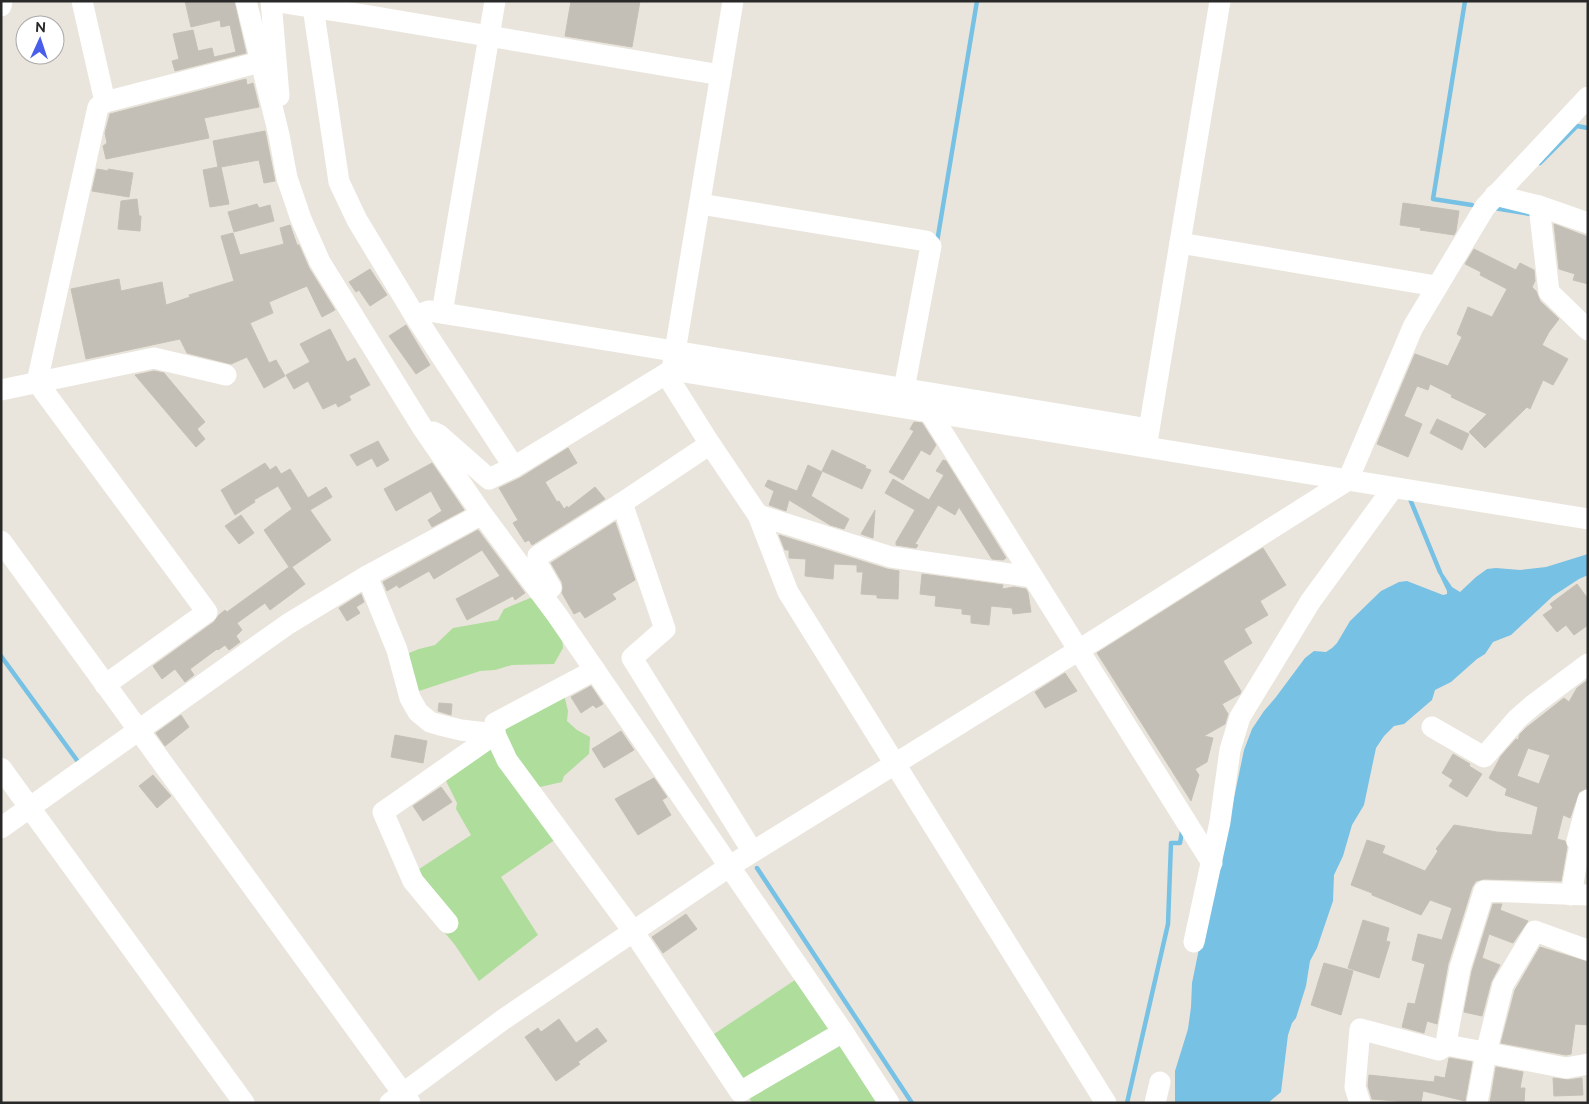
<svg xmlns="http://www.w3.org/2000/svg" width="1589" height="1104" font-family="Raleway,sans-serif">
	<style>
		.green { fill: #afdd9c }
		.water { fill: #77c1e4 }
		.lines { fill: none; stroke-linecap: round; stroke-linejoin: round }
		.stream { stroke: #77c1e4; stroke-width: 4.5 }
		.building { fill: #c3bfb7; stroke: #c5c1b6; fill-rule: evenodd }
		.minor { stroke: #fff; stroke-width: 21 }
	</style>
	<rect width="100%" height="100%" fill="#eae5dc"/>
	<g class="green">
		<path d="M530,598l5,1 27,38 1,11 -9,16 -42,1 -17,5 -15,1 -67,22 -4,-40 10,-4 16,-4 18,-17 45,-8 6,-11z"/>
		<path d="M563,690l5,21 -1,10 10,9 13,7 -1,17 -25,22 -2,6 -22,5 -11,-3 -30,-59z"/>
		<path d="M493,740l66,97 -58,40 37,58 -59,46 -24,-36 -15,-18 -27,-54 58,-38 -15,-26 1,-6 -14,-28z"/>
		<path d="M798,978l34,51 -85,56 -39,-47z"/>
		<path d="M843,1043l38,60h-129l-5,-9z"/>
	</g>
	<path class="water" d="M1588,554v21l-9,4 -26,17 -42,39 -18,7 -8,12 -8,5 -26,23 -16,8 -3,10 -28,24 -10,2 -10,10 -8,12 -12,57 -12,20 -9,31 -9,19 -1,26 -16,47 -7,13 -4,25 -10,32 -4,5 -4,12 -7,57 -13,11h-93v-32l13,-42 3,-22 1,-24 16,-78 17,-64 19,-91 8,-21 12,-18 12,-14 29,-39 9,-7 12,1 6,-4 5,-5 13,-22 31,-30 18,-9 8,-1 36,14 4,-1v-3l-10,-21 1,-4 14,21 8,5 16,-15 11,-8 9,-1 24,2 26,-3z"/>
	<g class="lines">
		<g class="stream">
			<path d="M1465,1l-32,198 39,6"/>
			<path d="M1540,163l37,-37 11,2"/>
			<path d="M1494,208l36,6"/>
			<path d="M937,242l40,-241"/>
			<path d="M1410,499l30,73"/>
			<path d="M1,656l78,107"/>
			<path d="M757,868l155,235"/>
			<path d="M1127,1103l41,-179 3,-81h9l2,-12"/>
		</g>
	</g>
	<g class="building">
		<path d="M185,1h49l12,52 -71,18 -3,-10 7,-2 -6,-25 20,-4 5,21 14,-3 2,9 22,-5 -6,-27 -9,2 -1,-7 -29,7z"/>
		<path d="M571,1h69l-8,46 -67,-11z"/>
		<path d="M246,79l1,6 6,-2 6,24 -55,11 5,20 -103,21 -3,-13 4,-3 -2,-10 5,-19z"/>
		<path d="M265,131l10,50 -11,2 -5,-23 -38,7 8,37 -19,3 -7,-37 15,-3 -5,-26z"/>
		<path d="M97,169l12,2 -1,-2 25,4 -4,24 -37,-6z"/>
		<path d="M137,199l2,17h2l-1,15 -22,-2 3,-28z"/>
		<path d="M1403,203l56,8 -3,20 -2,4 -34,-5 1,-2 -21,-3z"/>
		<path d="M257,204l2,4 11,-3 4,16 -40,11 -6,-20z"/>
		<path d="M1554,224l34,13v47l-15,-4 2,-6 -16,-5z"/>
		<path d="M290,225l7,20h2l10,23 26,42 -13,7 -15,-31 -38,16 4,11 -23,10 19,40 7,-3 9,16 -21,12 -17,-31 -16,7 -44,-11 -7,-14 -94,20 -15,-70 48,-10 2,12 41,-9 4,23 24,-8 -1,-2 45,-14 -13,-45 12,-3 7,22 44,-11 -4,-16z"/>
		<path d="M1474,249l42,21 4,-7 14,7 1,11 -3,6 4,4 4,10 19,18 -10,13 -7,13 26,14 -15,26 -10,-5 -13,29 -3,-2 -42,41 -16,-16 18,-18 -36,-17 1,-2 -22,-11 -2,6 -11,-4 -13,30 18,8 -14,33 -31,-13 38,-90 33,12 14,-29 -5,-3 11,-27 24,10 15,-28 -27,-14 1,-3 -16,-8z"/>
		<path d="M370,269l17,26 -17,11 -11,-16 -3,2 -7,-10z"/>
		<path d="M406,325l24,40 -14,9 -27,-38z"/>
		<path d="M330,329l17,33 8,-4 15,27 -21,11 2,4 -13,7 -2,-4 -13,6 -15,-28 -14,8 -8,-14 24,-13 -10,-18z"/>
		<path d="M154,371l10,2 41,49 -8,7 8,10 -9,8 -61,-72z"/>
		<path d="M1437,419l32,15 -7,16 -32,-17z"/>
		<path d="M914,422l8,1 14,22 -6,10 -9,-5 -18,30 -14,-8 25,-41 -4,-2z"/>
		<path d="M378,441l11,19 -12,7 -5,-9 -15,8 -7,-11z"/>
		<path d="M568,448l9,15 -32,19 12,20 2,-1 5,8 3,-3 1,2 27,-21 10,12 -73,46 -3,-5 -4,2 -12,-19 5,-3 -19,-32 21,-10z"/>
		<path d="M832,450l34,16 -1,2 6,2 -9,19 -40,-18z"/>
		<path d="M943,460l3,1 60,97 -3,2 -11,-1 -33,-52 -4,8 -17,-10 -23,39 3,1 -2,3 -20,-3v-3l19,-32 -30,-17 8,-14 36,21 15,-25 -8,-4z"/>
		<path d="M265,463l5,7 6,-4 5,8 9,-5 18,29 18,-11 6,10 -22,13 21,30 -39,27 13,17 -35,26 -5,-7 -28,20 5,7 -6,6 4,6 -11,8 -4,-5 -7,5 -1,-1 -27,20 4,6 -9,7 -10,-13 -13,10 -9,-13 61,-44 5,-7 6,-5 2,2 62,-45 -25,-37 28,-21 -14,-23 -24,14 1,2 -20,13 -14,-25z"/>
		<path d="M432,463l32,47 -32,17 -4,-7 14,-9 -11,-20 -35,20 -12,-22z"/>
		<path d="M808,465l14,7 -11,24 38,23 -5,10 -14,-4 -41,-25 -3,11 -17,-6 5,-14 -9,-5 3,-6 29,11z"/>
		<path d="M875,510l-2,28 -12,-4z"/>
		<path d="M241,515l13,18 -15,11 -14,-18z"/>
		<path d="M615,522l20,58 -23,14 4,5 -31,19 -5,-7 -6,3 -12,-21 1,-5 -1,-6 -11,-19z"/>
		<path d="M478,530l47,63 -10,7 -2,-4 -46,24 -11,-21 44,-23 -18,-26 -48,29 -5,-8 -30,17 -2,-3 -10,6 -4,-9z"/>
		<path d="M779,535l108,34 12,2 -1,28 -21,-1v-3l-16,-1 2,-22h-6v-7l-23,-1 -1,15 -28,-3 1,-17 -17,-1v-8h-4z"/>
		<path d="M1263,548l23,37 -26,16 8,14 -24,14 8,14 -29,18 18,30 -1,3 -18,10 6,10 -3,10 -21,12 9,2 -6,24 -12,7 4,6 -8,26 -94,-148z"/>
		<path d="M922,574l81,11 -1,4 12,-2 12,2 2,4 3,19 -18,2 -1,-6 -21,-2 -2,19 -18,-2v-8l-9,-1v-5l-27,-3 1,-10 -16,-2z"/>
		<path d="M1577,584l11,15v26l-14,10 -8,-10 -9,7 -14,-17 10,-7 -3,-4z"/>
		<path d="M361,594l3,8 -8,5 4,6 -13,8 -8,-13z"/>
		<path d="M1065,673l12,18 -32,17 -10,-16z"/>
		<path d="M1588,680v108l-9,4 -9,26 -7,-3 -6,24 8,2 2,6 -6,34 -77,-2 -8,2 -4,6 -24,77 -11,60 -10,-3 -3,12 -22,-6 6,-24 7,1 10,-40 -13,-4 6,-26 24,6 10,-32 -22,-8 -9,15 -49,-20v-2l-21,-8 16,-45 18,6 -3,7 43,18 13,-20 -2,-2 18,-24 43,7 35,3 6,-28 -33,-12 2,-6 -18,-11 12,-22 15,-17 2,1 2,-6 6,-6 38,-30 5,4 8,-14zM1528,748l22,7 -11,29 -22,-8z"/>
		<path d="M591,686l12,18 -7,4 -3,-3 -12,8 -10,-16z"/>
		<path d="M439,703l13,1 -1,11 -13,-4z"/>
		<path d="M181,715l8,12 -24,19 -9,-13z"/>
		<path d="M621,731l13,19 -30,18 -12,-19z"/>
		<path d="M395,735l32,6 -4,22 -32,-6z"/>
		<path d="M1453,754l17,10 -1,2 13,8 -15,23 -18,-11 4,-6 -11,-7z"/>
		<path d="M153,775l18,21 -14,12 -18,-22z"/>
		<path d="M654,778l13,19 -5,3 9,15 -33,20 -23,-36z"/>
		<path d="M441,787l11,15 -29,19 -10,-15z"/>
		<path d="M1493,904h9l-2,6 28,11 -15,22 -24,-9 -7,24 18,7 -9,17 -9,34 -18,-4 8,-41z"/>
		<path d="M686,914l11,15 -34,24 -11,-16z"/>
		<path d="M1363,920l26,8 -3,13 4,1 -11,36 -31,-10z"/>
		<path d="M1540,947l48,15v63l-13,-1 -4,30 -5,1 -65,-12 14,-53z"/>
		<path d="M1324,963l29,8 -12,44 -30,-10z"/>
		<path d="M559,1019l17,24 21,-15 10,13 -29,21 2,2 -24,17 -31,-44 13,-9 3,4z"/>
		<path d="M1449,1058l23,4 -7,39 -42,-10 -2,12 -49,-4 -4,-13 1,-11 65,7 1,-6 10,2z"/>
		<path d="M1496,1067l27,5 -3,16h5l-1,15h-34z"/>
		<path d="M1553,1078l15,2 14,-2 1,17 -29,1z"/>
	</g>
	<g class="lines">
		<g class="minor">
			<path d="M82,1l23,101"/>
			<path d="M246,1l33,134 8,43 14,41 19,43 102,165 60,87 75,101 286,417 46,71"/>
			<path d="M271,1l8,95"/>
			<path d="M273,1l90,14 358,60"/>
			<path d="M1,6l1,-5"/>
			<path d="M313,7l26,175 18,38 58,96 99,151"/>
			<path d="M1495,195l44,11 49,17"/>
			<path d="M700,204l226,37 5,5 -27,143"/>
			<path d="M1539,206l10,86 39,38"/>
			<path d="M1180,243l256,43"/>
			<path d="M442,313l53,-312"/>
			<path d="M415,316l14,-5 13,2 707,116"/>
			<path d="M673,364l60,-363"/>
			<path d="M666,374l44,70 48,71 30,77 318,511"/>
			<path d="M1,390l153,-32 72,17"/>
			<path d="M929,411l283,452"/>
			<path d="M433,432l6,3 50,44 25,-12 158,-97 916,149"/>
			<path d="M1147,442l73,-441"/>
			<path d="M622,503l43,126 -33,29 114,183"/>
			<path d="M758,515l133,42 141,20"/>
			<path d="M1,541l409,562"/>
			<path d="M367,576l30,74 13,48 8,14 12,10 10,3 21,5 34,4 12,26 126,171 107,161 103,-60"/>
			<path d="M551,588l-13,-23v-9l84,-53 88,-59"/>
			<path d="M105,685l102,-73 -170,-230 61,-275 7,-5 155,-40"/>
			<path d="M1432,727l52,30 33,-38 16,-14 55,-41"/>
			<path d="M1,768l243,335"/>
			<path d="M1,828l287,-204 79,-48 115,-62"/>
			<path d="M1571,895l9,-51 -3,-3 11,-41"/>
			<path d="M448,923l-35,-42 -30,-69 112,-78v-11l100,-53"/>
			<path d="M1194,942l26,-120 10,-72 10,-33 70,-115 83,-114"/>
			<path d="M1447,1045v-8l13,-69 24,-77 104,4"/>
			<path d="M390,1103l114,-84 226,-153 349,-216 269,-170 65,-153 72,-120 103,-110"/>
			<path d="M1155,1103l5,-21"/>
			<path d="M1360,1103l-5,-16 5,-58 79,21 8,-5 119,23 22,-4"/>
			<path d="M1477,1103l9,-50 17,-68 32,-54 52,19"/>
		</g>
	</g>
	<rect width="1589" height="1104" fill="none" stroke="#292929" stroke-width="5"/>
	<g transform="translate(40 40) rotate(3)"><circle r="24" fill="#ffffff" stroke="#a9a9a9"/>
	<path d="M0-4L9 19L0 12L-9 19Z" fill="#485eeb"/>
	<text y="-8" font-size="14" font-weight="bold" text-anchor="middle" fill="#292929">N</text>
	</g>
</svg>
